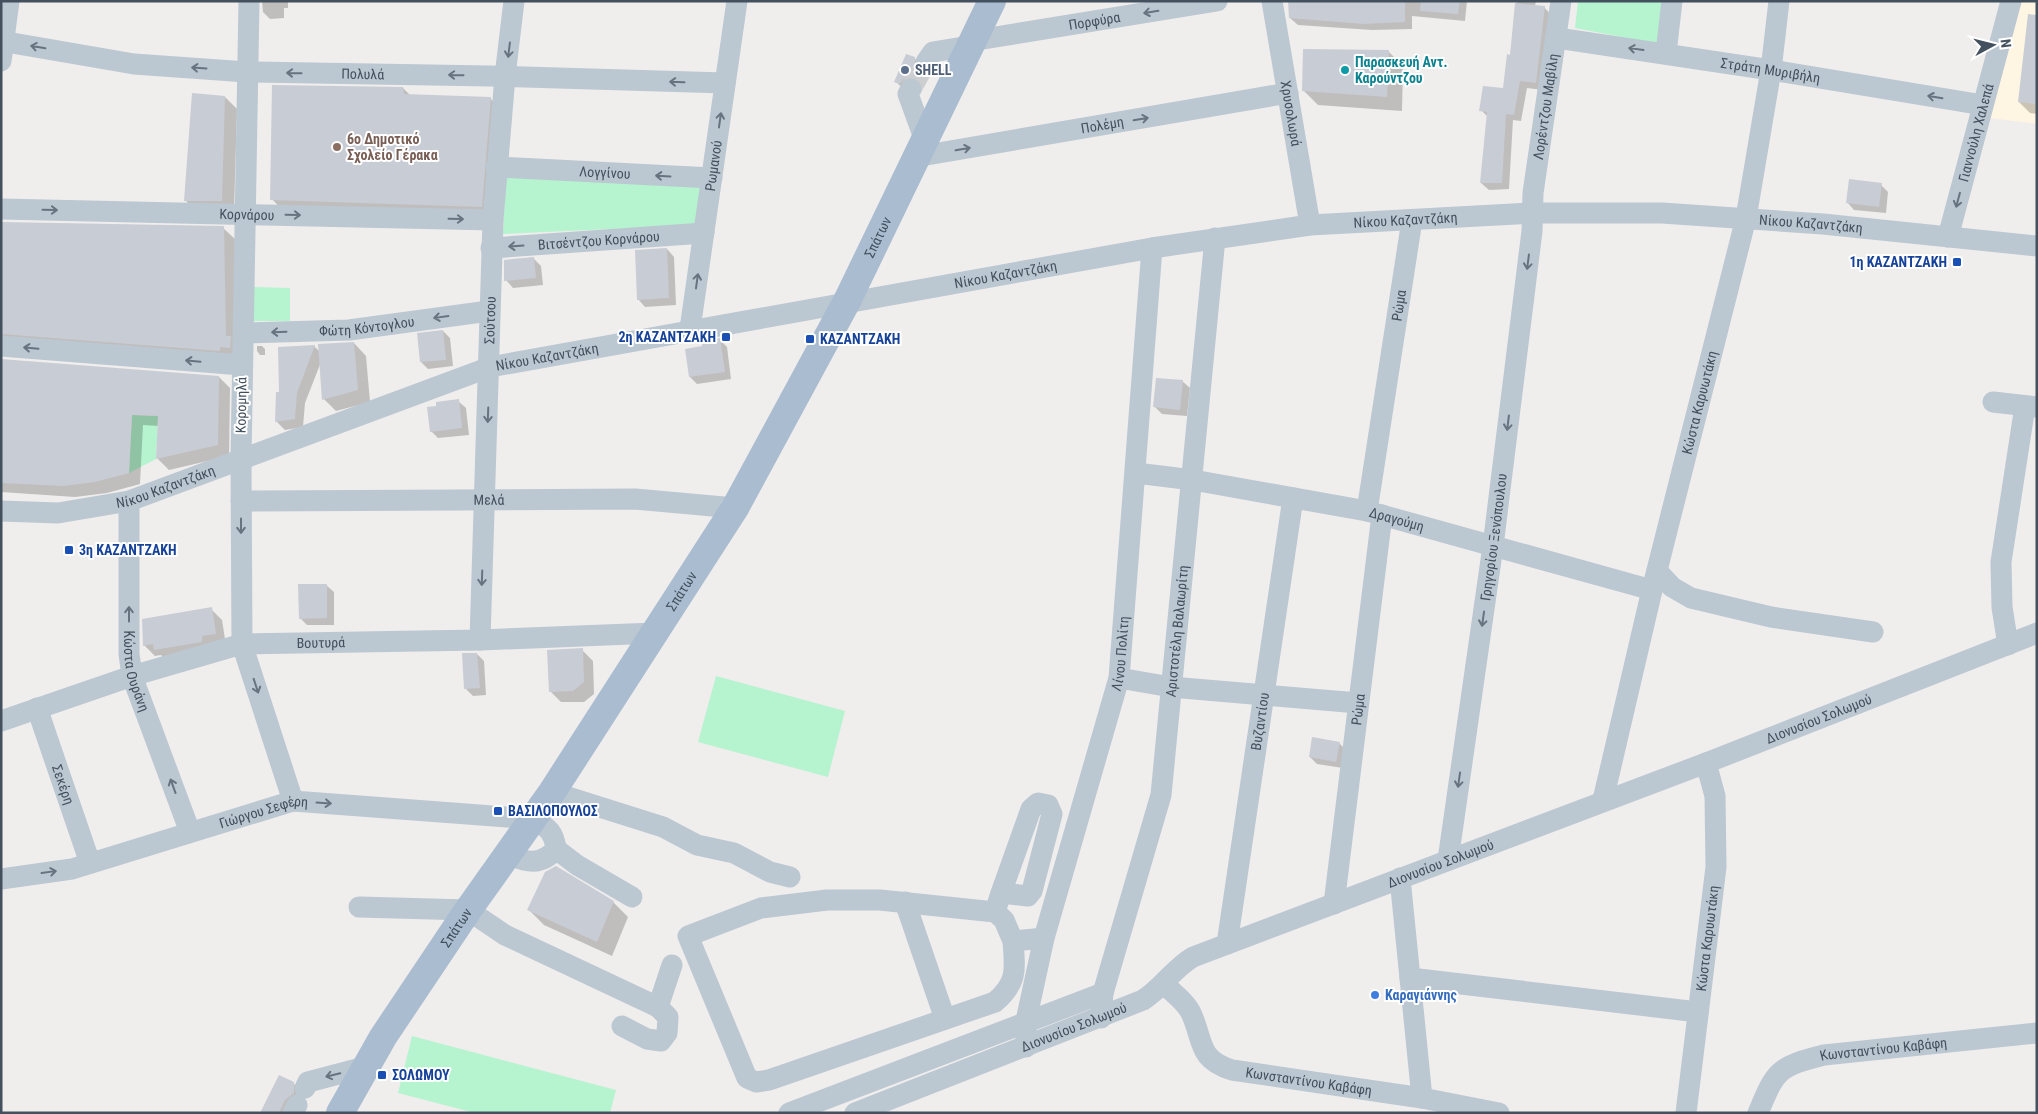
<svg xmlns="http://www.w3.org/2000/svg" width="2038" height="1114" font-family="'Roboto Condensed',sans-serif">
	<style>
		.commercial { fill: #fef6e3 }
		.green { fill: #b5f4ce }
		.shadow { fill: #0003 }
		.building { fill: #c8ccd4 }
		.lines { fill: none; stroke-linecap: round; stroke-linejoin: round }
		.minor-tunnel { stroke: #cdced0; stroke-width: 21; stroke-dasharray: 21 11; stroke-linecap: butt }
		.minor { stroke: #bbc7d1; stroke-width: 21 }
		.major { stroke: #a9bcd0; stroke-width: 28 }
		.oneway { stroke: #677480 }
		.service-dot { fill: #5c6f8a; stroke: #fff; stroke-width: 2 }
		.culture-dot { fill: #0f9aa8; stroke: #fff; stroke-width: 2 }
		.education-dot { fill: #8d6e63; stroke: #fff; stroke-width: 2 }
		.transit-dot { fill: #1a4fb4; stroke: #fff; stroke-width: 2 }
		.shop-dot { fill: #3f7fe0; stroke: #fff; stroke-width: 2 }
		.labels { text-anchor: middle; stroke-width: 4; stroke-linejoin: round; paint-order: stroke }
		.street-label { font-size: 14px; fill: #43505d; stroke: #fff }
		.culture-label { font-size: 14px; font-weight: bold; fill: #0d838f; stroke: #fff; text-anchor: start }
		.service-label { font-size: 14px; font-weight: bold; fill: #4e5e75; stroke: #fff; text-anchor: start }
		.education-label { font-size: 14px; font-weight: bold; fill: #785e54; stroke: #fff; text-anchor: start }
		.transit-label { font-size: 14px; font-weight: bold; fill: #164399; stroke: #fff; text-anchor: start }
		.shop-label { font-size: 14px; font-weight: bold; fill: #366cbe; stroke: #fff; text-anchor: start }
	</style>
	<rect width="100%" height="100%" fill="#f0eded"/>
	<path class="commercial" d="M2022,1h15v123l-47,-6z"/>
	<g class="green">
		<path d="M1578,1h89l-4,44 -88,-17z"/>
		<path d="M506,173l196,9 -5,43 -194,9z"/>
		<path d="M250,287l40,1v33h-40z"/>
		<path d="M132,415l26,1 -2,43 -27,14z"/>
		<path d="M716,676l129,35 -17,66 -130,-35z"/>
		<path d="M412,1036l204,54 -6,23h-135l-77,-20z"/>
	</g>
	<g class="shadow">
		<path d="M262,1h26v7h-4v10l-14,1 -7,-7z"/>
		<path d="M1289,1h178l-2,20 -53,-5v13l-40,1 -74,-5 -8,-7z"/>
		<path d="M1517,1h19l-1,5 9,1 7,8 -8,75 -16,-2 -6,33 -8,-1 -4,69 -20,1 -8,-7 7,-66 -7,-7 23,-20 7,-34z"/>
		<path d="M2037,34v80l-7,-1 -11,-11z"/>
		<path d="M1388,51l15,15 -1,45 -84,-6 -15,-15z"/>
		<path d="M914,58l4,4v9l8,7 -2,5 -9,-4 -7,2 -5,6 -4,-2 -3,-4z"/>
		<path d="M403,88l7,7 80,3 11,12 -9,108 -209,-7 -11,-12z"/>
		<path d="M225,97l12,12 -3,104h-36l-13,-13z"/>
		<path d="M1881,185l7,7 -2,21 -32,-3 -7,-8z"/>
		<path d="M1,223l222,5 12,11 6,119 -240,-6z"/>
		<path d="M667,249l7,8 2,48 -31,2 -7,-8z"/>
		<path d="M534,259l7,7 2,19 -30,3 -7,-8z"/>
		<path d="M443,331l7,7 3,28 -25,3 -7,-7z"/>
		<path d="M720,340l7,7 4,32 -34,5 -7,-7 14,-30z"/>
		<path d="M354,343l12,13 4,46 -34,9 -12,-12 -3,-37 -16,41 -2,24 -18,3 -9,-9 4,-28 34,-47 6,6z"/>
		<path d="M257,346h5l3,3v6h-5l-3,-4z"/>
		<path d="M1,360l218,17 11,11 -1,68 -60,14 -11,-11 1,-33 -16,-1 -3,59 -33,9 -32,4 -74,-5z"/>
		<path d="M1182,381l8,7 -3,28 -25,-2 -7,-7z"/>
		<path d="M458,401l8,7 3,27 -31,3 -7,-7z"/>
		<path d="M326,585l8,7v33h-27l-7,-7z"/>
		<path d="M211,609l11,11 4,25 -60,15 -5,-5 -6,1 -11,-11z"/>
		<path d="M582,650l11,11 1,33 -10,8h-23l-11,-11z"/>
		<path d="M477,654l7,7 2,34 -13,1 -7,-7z"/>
		<path d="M1339,743l7,7 -3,18 -26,-4 -7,-7z"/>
		<path d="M613,902l15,15 -16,39 -68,-31 -15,-15z"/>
		<path d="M293,1083l4,4v10l-14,16h-22z"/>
	</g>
	<g class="building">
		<path d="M1288,1h117v21l-41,2 -75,-6z"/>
		<path d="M1421,1h39l-2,13 -38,-3z"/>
		<path d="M1515,3l30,3 -9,77 -16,-2 -6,34 -8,-1 -4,69h-22l7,-71 -8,-1 4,-25 20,2 4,-34 3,1z"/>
		<path d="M2028,14l9,1v89l-19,-2z"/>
		<path d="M1303,49l86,1 -2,47 -85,-6z"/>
		<path d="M906,54l9,3v11l8,6 -3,7 -9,-4 -6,1 -6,6 -5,-2z"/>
		<path d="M272,85l131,2 1,7 87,3 -9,110 -212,-7z"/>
		<path d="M192,93l33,3 -3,105h-38z"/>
		<path d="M1849,179l33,4 -3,24 -33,-4z"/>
		<path d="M1,222l223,4 2,110h5l-1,12 -10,-1v4l-219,-17z"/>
		<path d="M667,248l2,50 -32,2 -2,-50z"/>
		<path d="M534,257l2,21 -32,3v-21z"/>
		<path d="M443,330l3,30 -26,2 -3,-29z"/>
		<path d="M720,338l5,34 -36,5 -4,-28 17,-3v-4z"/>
		<path d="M354,342l4,48 -36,10 -4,-56z"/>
		<path d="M315,345l-18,48 -2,26 -20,3 1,-30h3l-1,-45z"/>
		<path d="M1,359l218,17 -1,69 -62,14 2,-43 -26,-1 -3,58 -34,9 -32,4 -62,-3z"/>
		<path d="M1156,378l27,2 -3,30 -27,-3z"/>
		<path d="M459,399l3,29 -32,4 -3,-25 9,-1v-4z"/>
		<path d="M298,584h29v34l-28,1z"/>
		<path d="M212,607l4,27 -14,2v6l-48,8 -1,-6 -10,2 -1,-27z"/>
		<path d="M583,648l1,34 -11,9 -24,1 -2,-42z"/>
		<path d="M462,653h15l3,35 -16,1z"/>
		<path d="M1312,737l28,5 -4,20 -27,-5z"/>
		<path d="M556,866l58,35 -17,41 -70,-32 18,-38z"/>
		<path d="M279,1075l15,7v11l-9,7 -6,13h-19z"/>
	</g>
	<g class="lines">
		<path class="minor-tunnel" d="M911,89l15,-27"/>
		<g class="minor">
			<path d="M249,1l-8,458 1,185 51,157"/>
			<path id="s1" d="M1272,1l38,224"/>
			<path id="s2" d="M1557,38l214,32 212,35"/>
			<path id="s3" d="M1,41l133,23 113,8 243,4 235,7"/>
			<path id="s4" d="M971,41l246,-40"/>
			<path d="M1666,53l6,-52"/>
			<path d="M1,61l8,-60"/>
			<path d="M926,62l7,-10 36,-6"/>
			<path d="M911,89l-3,5 16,44"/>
			<path id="s5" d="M915,157l373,-64"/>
			<path id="s6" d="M496,167l216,11"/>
			<path id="s7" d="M1,209l492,11"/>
			<path id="s8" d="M1948,237l63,-236"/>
			<path id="s9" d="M491,248l213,-15"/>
			<path id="s10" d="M690,329l47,-328"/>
			<path id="s11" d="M243,333l106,-3 140,-19"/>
			<path d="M1,346l241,19"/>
			<path d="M1993,402l44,5"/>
			<path id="s12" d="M1136,473l57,7 174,31 285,79"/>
			<path id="s13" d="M129,501v153l3,22 58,156"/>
			<path id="s14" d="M241,501l394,-2 100,9"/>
			<path id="s15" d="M1,511l57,2 71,-12 361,-134 662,-119 158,-23 223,-12h129l161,11 214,22"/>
			<path id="s16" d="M1367,511l45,-291"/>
			<path d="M1657,571l15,16 19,11 80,19 102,15"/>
			<path id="s17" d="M480,640l13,-420 12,-144 9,-75"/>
			<path d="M2008,645l-6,-38 -1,-45 24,-156"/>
			<path d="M1119,678l52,9 187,16"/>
			<path id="s18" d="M37,708l53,155"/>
			<path id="s19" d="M1,721l131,-45 110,-32 238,-4 175,-7"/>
			<path d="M552,792l111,35 34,18 37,8 36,19 20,5"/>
			<path id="s20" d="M1603,800l49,-210 94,-372 25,-148 8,-69"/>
			<path d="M556,849l21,16 55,32"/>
			<path id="s21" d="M1448,860l45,-314 39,-315 1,-38 28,-192"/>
			<path d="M1400,878l22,220"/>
			<path id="s22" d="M1,879l71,-10 221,-68 241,18c14,9 20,13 22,30 -15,17 -29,14 -49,5"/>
			<path d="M905,902l40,117"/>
			<path id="s23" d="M1334,904l48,-389"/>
			<path d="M359,907l109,3 37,25 153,72 14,-42"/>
			<path d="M995,912l6,-19 27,3 4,-5 20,-77 -4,-9 -10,-2 -7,6 -30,84"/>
			<path d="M1013,941l-9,-21 -9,-8 -115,-12h-53l-66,8 -73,28 59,142 9,4 13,-2 226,-78c23,-20 20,-32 18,-61l31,-3"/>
			<path id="s24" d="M1227,944l66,-446"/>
			<path d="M1410,978l288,34"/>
			<path id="s25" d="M1164,984c9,9 22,18 27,29 13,28 6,46 41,57l190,28 77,15"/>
			<path id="s26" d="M1101,1018l2,-25 58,-198 54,-557"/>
			<path d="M622,1026l25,13 14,2 6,-8 1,-16 -10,-10"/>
			<path id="s27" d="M1026,1047v-26l18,-83 75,-260 33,-430"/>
			<path d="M305,1088l3,-6 57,-15"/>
			<path d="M293,1113l4,-8"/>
			<path d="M789,1113l314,-120"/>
			<path id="s28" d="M855,1113l288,-113c19,-12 31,-32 50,-43l513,-194 331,-130"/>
			<path id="s29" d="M1686,1113l30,-246 -1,-71 -9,-33"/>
			<path id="s30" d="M1758,1113c18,-43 19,-46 66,-58l213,-22"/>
		</g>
		<path class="major" id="s31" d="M340,1113l43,-76 85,-127 84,-118 183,-284 112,-207 145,-300"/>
	</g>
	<defs><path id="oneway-shaft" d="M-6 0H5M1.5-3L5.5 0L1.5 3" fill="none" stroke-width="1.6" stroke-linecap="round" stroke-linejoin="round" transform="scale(1.25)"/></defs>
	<g class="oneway">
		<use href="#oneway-shaft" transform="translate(1151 12) rotate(171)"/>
		<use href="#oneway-shaft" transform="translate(38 47) rotate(-170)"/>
		<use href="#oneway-shaft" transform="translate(1636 49) rotate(-172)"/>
		<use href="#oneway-shaft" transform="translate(509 50) rotate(97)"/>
		<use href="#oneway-shaft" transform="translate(199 68) rotate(-176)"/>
		<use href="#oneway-shaft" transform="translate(294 73) rotate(-179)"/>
		<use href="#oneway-shaft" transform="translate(456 75) rotate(-179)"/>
		<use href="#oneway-shaft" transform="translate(677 82) rotate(-178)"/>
		<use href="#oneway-shaft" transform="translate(1935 97) rotate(-171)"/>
		<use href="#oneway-shaft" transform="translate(1141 119) rotate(-10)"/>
		<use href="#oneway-shaft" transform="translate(720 120) rotate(-82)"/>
		<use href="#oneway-shaft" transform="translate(963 149) rotate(-10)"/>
		<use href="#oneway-shaft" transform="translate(663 176) rotate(-177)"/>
		<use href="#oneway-shaft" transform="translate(1958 200) rotate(105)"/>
		<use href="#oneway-shaft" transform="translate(50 210) rotate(1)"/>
		<use href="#oneway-shaft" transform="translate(293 215) rotate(1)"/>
		<use href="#oneway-shaft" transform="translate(456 219) rotate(1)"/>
		<use href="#oneway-shaft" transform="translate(516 246) rotate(176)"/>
		<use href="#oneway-shaft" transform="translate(1528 262) rotate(97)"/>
		<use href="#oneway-shaft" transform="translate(697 281) rotate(-82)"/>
		<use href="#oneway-shaft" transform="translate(441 317) rotate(172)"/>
		<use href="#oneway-shaft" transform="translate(279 332) rotate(178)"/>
		<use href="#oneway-shaft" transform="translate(31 348) rotate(-175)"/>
		<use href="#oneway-shaft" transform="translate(193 361) rotate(-175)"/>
		<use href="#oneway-shaft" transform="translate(488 415) rotate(92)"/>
		<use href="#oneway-shaft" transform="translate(1508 423) rotate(97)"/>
		<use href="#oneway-shaft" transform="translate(241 526) rotate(90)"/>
		<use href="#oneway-shaft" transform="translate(482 578) rotate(92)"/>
		<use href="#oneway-shaft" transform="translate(129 614) rotate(-90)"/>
		<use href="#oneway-shaft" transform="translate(1483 619) rotate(98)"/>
		<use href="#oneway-shaft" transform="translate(256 686) rotate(72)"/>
		<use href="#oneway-shaft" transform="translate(1459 780) rotate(98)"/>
		<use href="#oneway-shaft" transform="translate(173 786) rotate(-110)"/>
		<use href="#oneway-shaft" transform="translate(324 803) rotate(4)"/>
		<use href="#oneway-shaft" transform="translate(49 872) rotate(-8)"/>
		<use href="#oneway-shaft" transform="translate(333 1075) rotate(166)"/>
	</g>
	<circle class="service-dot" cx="905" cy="70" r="5"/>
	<circle class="culture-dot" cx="1345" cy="70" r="5"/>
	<circle class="education-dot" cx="337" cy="147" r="5"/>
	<g class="transit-dot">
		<rect x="1952" y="257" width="10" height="10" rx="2.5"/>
		<rect x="721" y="332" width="10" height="10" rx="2.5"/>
		<rect x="805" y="334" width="10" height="10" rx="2.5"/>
		<rect x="64" y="545" width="10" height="10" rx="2.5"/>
		<rect x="493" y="806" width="10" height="10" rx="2.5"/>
		<rect x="377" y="1070" width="10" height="10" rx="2.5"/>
	</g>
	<circle class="shop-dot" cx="1375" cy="995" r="5"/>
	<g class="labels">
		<g class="street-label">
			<text dy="5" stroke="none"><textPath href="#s4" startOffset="125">Πορφύρα</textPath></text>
			<text dy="5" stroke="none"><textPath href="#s2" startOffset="216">Στράτη Μυριβήλη</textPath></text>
			<text dy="5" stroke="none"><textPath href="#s3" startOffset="364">Πολυλά</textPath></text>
			<text dy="5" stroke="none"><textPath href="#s21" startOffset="760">Λορέντζου Μαβίλη</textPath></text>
			<text dy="5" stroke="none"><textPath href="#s1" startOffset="114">Χρυσολωρά</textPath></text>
			<text dy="5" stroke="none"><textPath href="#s5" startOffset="190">Πολέμη</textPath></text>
			<text dy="5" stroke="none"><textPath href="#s8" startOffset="108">Γιαννούλη Χαλεπά</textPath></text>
			<text dy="5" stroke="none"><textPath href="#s10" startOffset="165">Ρωμανού</textPath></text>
			<text dy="5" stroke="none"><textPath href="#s6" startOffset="109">Λογγίνου</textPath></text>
			<text dy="5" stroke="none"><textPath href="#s7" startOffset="246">Κορνάρου</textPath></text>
			<text dy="5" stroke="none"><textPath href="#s15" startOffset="1442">Νίκου Καζαντζάκη</textPath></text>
			<text dy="5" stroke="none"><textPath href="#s15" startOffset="1848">Νίκου Καζαντζάκη</textPath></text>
			<text dy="5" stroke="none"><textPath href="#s31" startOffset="1029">Σπάτων</textPath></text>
			<text dy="5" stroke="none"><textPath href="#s9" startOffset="108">Βιτσέντζου Κορνάρου</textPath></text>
			<text dy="5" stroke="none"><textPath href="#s15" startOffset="1038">Νίκου Καζαντζάκη</textPath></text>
			<text dy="5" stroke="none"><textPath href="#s16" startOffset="208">Ρώμα</textPath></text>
			<text dy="5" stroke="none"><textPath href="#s17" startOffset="320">Σούτσου</textPath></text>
			<text dy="5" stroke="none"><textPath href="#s11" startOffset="124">Φώτη Κόντογλου</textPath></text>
			<text dy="5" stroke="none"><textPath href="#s15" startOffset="572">Νίκου Καζαντζάκη</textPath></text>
			<text dy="5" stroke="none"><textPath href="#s20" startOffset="409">Κώστα Καρυωτάκη</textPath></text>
			<text transform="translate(241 405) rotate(-89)" y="5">Κορομηλά</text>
			<text dy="5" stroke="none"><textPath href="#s15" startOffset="168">Νίκου Καζαντζάκη</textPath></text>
			<text dy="5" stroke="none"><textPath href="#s14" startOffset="248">Μελά</textPath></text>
			<text dy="5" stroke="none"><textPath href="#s12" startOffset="265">Δραγούμη</textPath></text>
			<text dy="5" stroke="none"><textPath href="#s21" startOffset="326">Γρηγορίου Ξενόπουλου</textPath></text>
			<text dy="5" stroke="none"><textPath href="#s31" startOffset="624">Σπάτων</textPath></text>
			<text dy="5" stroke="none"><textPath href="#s26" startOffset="396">Αριστοτέλη Βαλαωρίτη</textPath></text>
			<text dy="5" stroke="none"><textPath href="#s19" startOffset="332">Βουτυρά</textPath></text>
			<text dy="5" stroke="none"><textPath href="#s27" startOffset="406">Λίνου Πολίτη</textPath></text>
			<text dy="5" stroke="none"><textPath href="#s13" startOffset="171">Κώστα Ουράνη</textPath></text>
			<text dy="5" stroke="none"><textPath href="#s23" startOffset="196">Ρώμα</textPath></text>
			<text dy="5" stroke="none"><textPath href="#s28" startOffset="1045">Διονυσίου Σολωμού</textPath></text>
			<text dy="5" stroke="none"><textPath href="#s24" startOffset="225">Βυζαντίου</textPath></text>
			<text dy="5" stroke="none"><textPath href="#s18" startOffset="81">Σεκέρη</textPath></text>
			<text dy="5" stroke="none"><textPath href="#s22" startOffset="272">Γιώργου Σεφέρη</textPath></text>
			<text dy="5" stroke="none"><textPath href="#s28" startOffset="640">Διονυσίου Σολωμού</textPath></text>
			<text dy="5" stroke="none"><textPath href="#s31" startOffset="219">Σπάτων</textPath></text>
			<text dy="5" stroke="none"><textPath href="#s29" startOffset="176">Κώστα Καρυωτάκη</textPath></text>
			<text dy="5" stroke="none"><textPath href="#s28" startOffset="235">Διονυσίου Σολωμού</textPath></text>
			<text dy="5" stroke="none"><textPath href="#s30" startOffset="154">Κωνσταντίνου Καβάφη</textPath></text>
			<text dy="5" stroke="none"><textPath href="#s25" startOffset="192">Κωνσταντίνου Καβάφη</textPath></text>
		</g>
		<g class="culture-label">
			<text x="1355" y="67">Παρασκευή Αντ.<tspan x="1355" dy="16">Καρούντζου</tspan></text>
		</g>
		<g class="service-label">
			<text x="915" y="75">SHELL</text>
		</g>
		<g class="education-label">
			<text x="347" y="144">6ο Δημοτικό<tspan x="347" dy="16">Σχολείο Γέρακα</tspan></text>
		</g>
		<g class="transit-label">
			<text x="1947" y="267" text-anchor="end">1η ΚΑΖΑΝΤΖΑΚΗ</text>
			<text x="716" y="342" text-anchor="end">2η ΚΑΖΑΝΤΖΑΚΗ</text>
			<text x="820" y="344">ΚΑΖΑΝΤΖΑΚΗ</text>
			<text x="79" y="555">3η ΚΑΖΑΝΤΖΑΚΗ</text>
			<text x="508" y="816">ΒΑΣΙΛΟΠΟΥΛΟΣ</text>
			<text x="392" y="1080">ΣΟΛΩΜΟΥ</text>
		</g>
		<g class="shop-label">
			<text x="1385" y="1000">Καραγιάννης</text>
		</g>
	</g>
	<rect width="2038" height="1114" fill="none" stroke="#43505d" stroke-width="5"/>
	<g transform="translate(1993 45) rotate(83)" stroke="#ffffff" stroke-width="4" paint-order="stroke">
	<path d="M0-4L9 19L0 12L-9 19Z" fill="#43505d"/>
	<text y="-8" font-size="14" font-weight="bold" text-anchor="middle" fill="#43505d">N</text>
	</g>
</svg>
